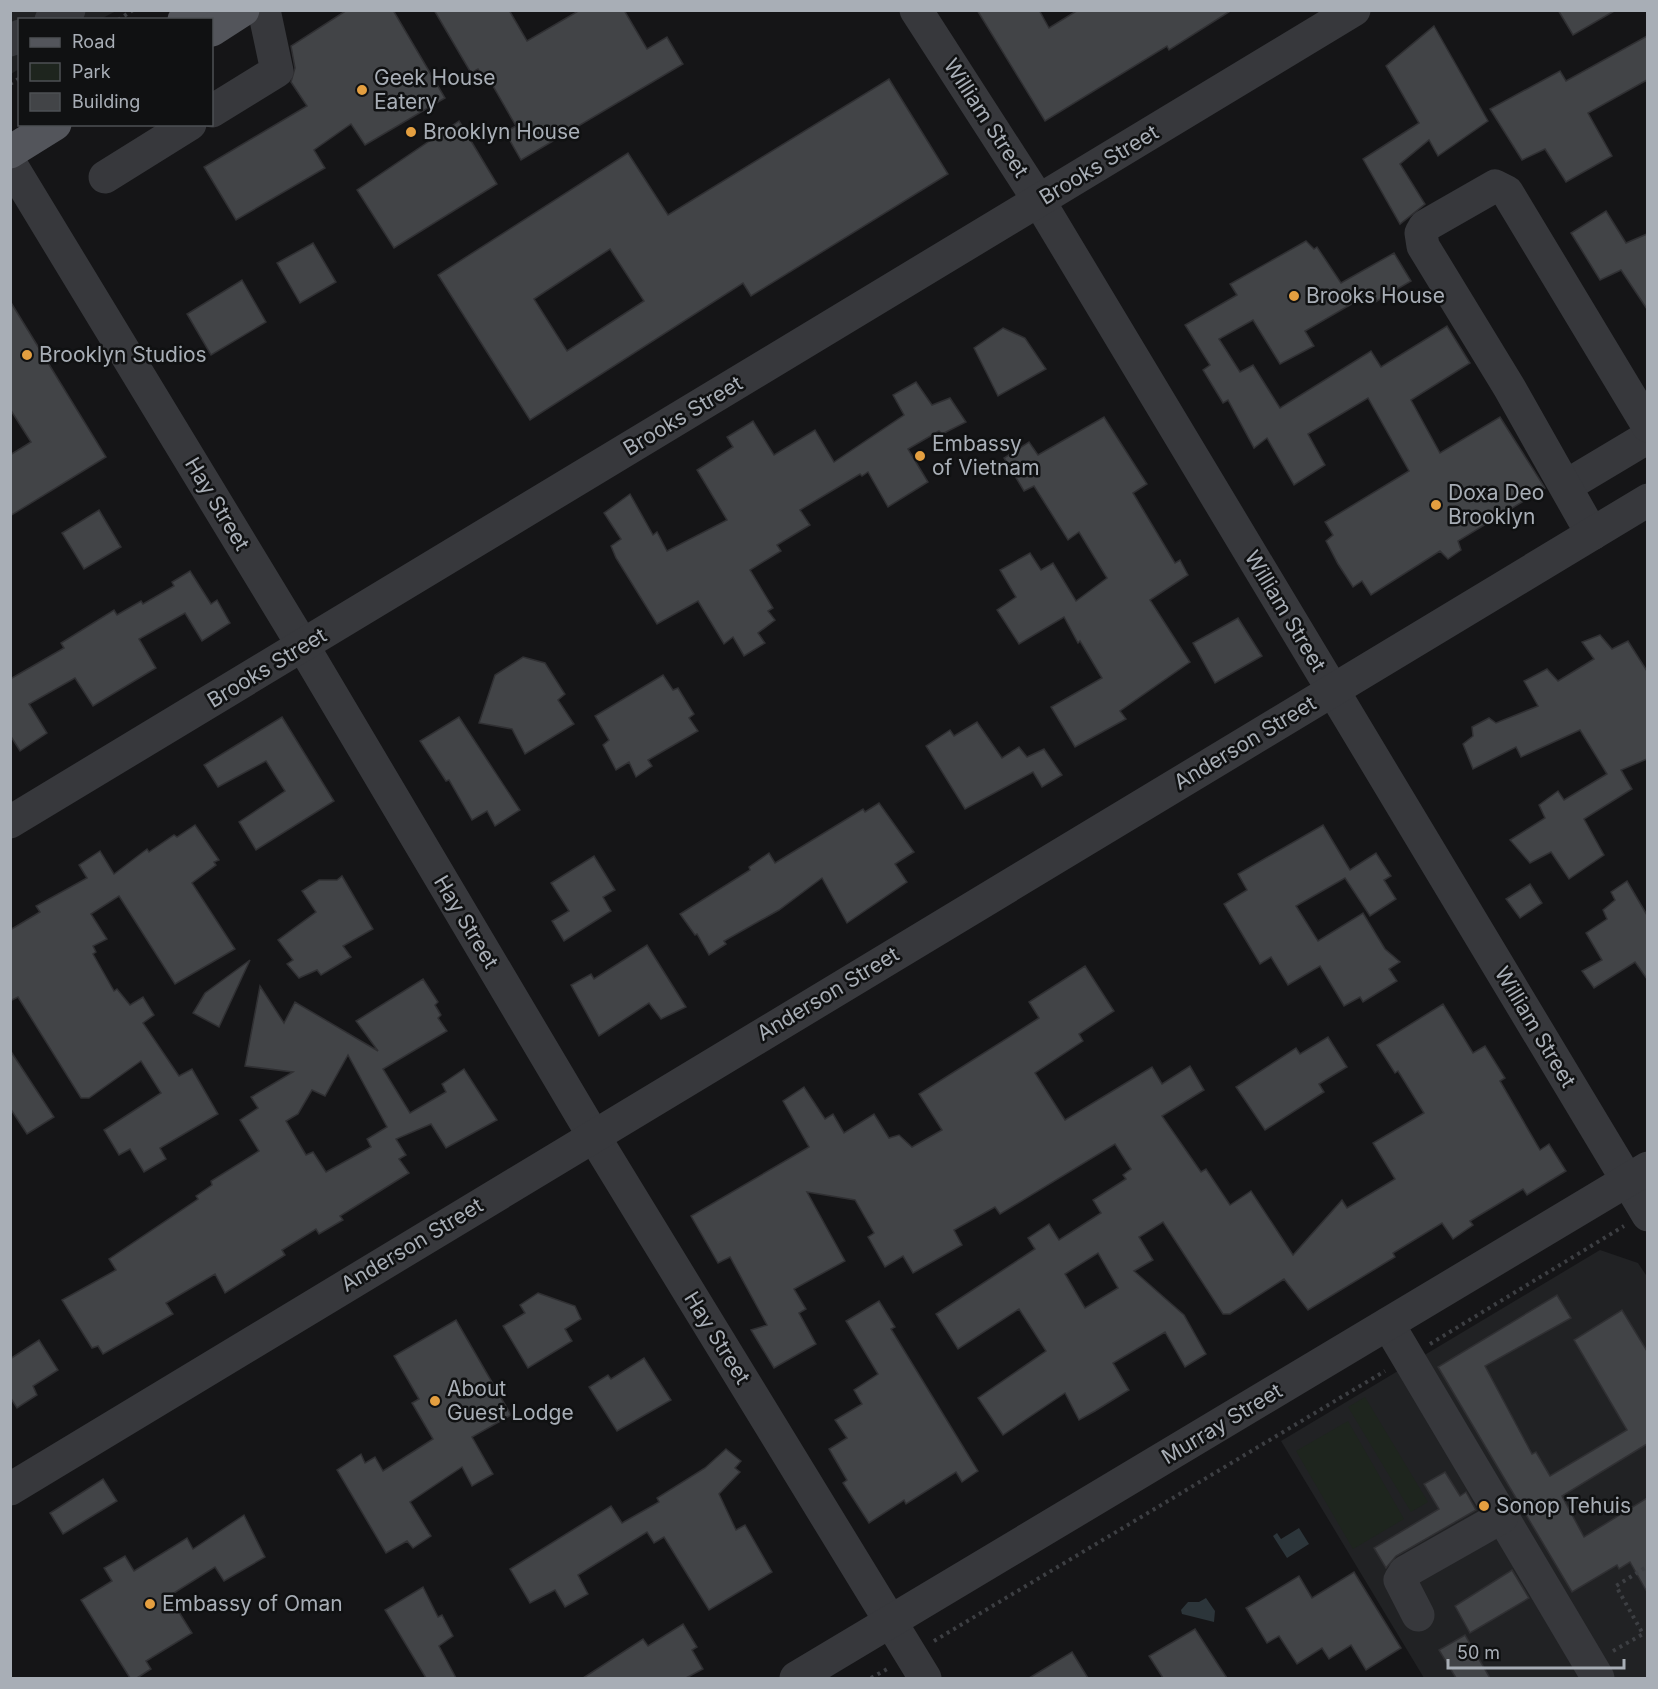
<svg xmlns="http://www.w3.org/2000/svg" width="1658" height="1689" font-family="Inter,sans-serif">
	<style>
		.built { fill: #212224 }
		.green { fill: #1e251e }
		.water { fill: #2c353a }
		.building { fill: #424447; stroke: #303033; stroke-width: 1.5; fill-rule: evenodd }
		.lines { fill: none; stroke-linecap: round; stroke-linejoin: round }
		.path { stroke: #3d3f43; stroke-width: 4; stroke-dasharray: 3 4.5; stroke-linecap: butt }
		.minor { stroke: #37383c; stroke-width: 33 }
		.major { stroke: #53555b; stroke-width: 33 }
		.poi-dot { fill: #e49f40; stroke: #101112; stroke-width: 2 }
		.labels { text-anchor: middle; stroke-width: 5; stroke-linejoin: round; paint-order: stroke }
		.poi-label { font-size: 21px; fill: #a8aeb6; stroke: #101112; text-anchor: start }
		.street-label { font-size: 21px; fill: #a8aeb6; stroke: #101112 }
	</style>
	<rect width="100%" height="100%" fill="#151517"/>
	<g class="built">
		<path d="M11,11h105l-15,8 -81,1 -1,49 -8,5z"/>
		<path d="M1600,1250l38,13 10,15 -1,400h-223l-143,-237z"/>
	</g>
	<g class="green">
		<path d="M1365,1397l63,105 -17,10 -63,-105z"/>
		<path d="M1348,1421l56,98 -51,30 -57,-98z"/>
	</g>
	<g class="water">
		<path d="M1299,1528l10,16 -22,14 -14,-22 4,-3 4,6z"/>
		<path d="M1206,1598l9,13 -1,11 -32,-8 -1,-4 7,-8h11z"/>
	</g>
	<g class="building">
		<path d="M347,10h46l52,88 -80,47 -14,-21 -37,26 11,18 -89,52 -32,-53 103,-61 -16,-24 4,-14 -4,-22z"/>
		<path d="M434,10h75l18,31 53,-31h44l23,39 20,-12 16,27 -162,96 -16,-28 11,-6 -30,-52 -4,2 -4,-7 -7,4z"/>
		<path d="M977,10h62l10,18 29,-18h154l-63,40 -2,-4 -122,75z"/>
		<path d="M1558,10h58l-43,25z"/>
		<path d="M1434,26l54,95 -50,35 -9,-16 -29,24 25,40 -25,20 -37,-65 56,-36 -33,-57z"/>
		<path d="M1647,36v44l-59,33 24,43 -46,26 -21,-33 -23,11 -32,-51 70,-38 6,10z"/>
		<path d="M889,79l59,95 -197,122 -8,-13 -213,137 -92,-145 190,-122 40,62zM610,249l34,52 -77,50 -33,-52z"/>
		<path d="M459,121l38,63 -103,64 -37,-58z"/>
		<path d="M1606,211l20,32 21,-9v75l-26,-39 -21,10 -29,-47z"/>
		<path d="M1306,241l8,8 3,-2 24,36 53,-30 17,28 -39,23 -5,-9 -62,36 9,15 -34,18 -27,-44 -34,19 21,33 13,-7 27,43 91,-57 10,16 66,-41 23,37 -59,37 29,53 60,-36 45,71 -87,53 3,9 -13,9 -8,-8 -69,44 -9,-14 -9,6 -15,-23 -12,-23 7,-6 -8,-13 84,-51 -41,-73 -60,36 17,31 -31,20 -27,-47 -13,10 -26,-48 -5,3 -20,-33 7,-5 -25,-40 52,-30 -7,-11z"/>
		<path d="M313,243l23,39 -36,21 -23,-40z"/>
		<path d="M242,280l24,42 -55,33 -24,-41z"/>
		<path d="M10,301l96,156 -96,59v-61l21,-13 -21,-33z"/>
		<path d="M1003,328l22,10 21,31 -48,27 -24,-48z"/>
		<path d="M916,382l16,23 18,-7 16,24 -24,12 -3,-3 -31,18 20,33 -40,25 -20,-35 -6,4 -2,-2 -60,36 10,15 -33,20 4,6 -31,19 23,38 -5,3 7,9 -17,13 7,10 -21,13 -11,-19 -9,7 -26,-43 -41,23 -41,-66 -5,-12 10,-7 -17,-26 26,-19 23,41 4,-3 10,19 60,-31 -30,-50 36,-23 -6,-10 26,-16 21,34 41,-25 19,32 70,-47 -11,-20z"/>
		<path d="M1104,417l43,67 -14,9 42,70 5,-3 8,15 -38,25 40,62 -70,49 6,8 -51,28 -24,-40 51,-29 -22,-37 -2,2 -14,-26 -45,27 -22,-34 19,-13 -16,-27 30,-17 11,17 12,-7 23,38 31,-23 -28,-46 -11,8 -34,-54 -10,5 -20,-33 25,-16 9,13z"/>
		<path d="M99,510l22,37 -37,22 -22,-36z"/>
		<path d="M190,571l21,33 6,-4 13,23 -28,18 -17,-28 -46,26 17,29 -63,38 -18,-28 -46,26 18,29 -27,18 -10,-16v-59l2,2 52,-30 -3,-5 53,-33 3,5 24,-14 2,3 31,-18 -2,-4z"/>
		<path d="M1238,618l24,38 -47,27 -22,-40z"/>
		<path d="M1600,635l12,14 16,-8 19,30v88l-26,11 11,19 -48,30 20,36 -35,24 -18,-27 -21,11 -20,-23 35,-22 -6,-13 19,-14 6,9 43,-26 -27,-44 -59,27 -5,-10 -43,22 -10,-25 10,-8 -1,-9 17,-9 7,5 42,-17 -14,-25 23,-12 11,12 36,-22 -12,-17z"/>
		<path d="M523,657l22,6 20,31 -7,6 16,24 -49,30 -13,-25 -33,-6 16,-48z"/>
		<path d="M663,675l10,15 5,-2 16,26 -5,4 9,13 -50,29 4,6 -16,11 -7,-15 -13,8 -13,-25 6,-5 -14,-24z"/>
		<path d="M282,717l52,84 -78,49 -17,-28 46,-31 -19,-30 -48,26 -14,-22z"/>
		<path d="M459,717l61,93 -25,16 -8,-15 -15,9 -23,-40 -3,1 -26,-40z"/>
		<path d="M977,722l25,36 17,-11 8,10 17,-8 18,26 -20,12 -9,-15 -68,37 -39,-63 24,-16 4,6z"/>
		<path d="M879,803l35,49 -19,12 12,18 -60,41 -25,-45 -43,32 -55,31 2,3 -17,11 -12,-21 -2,1 -15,-21 70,-44 -1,-3 20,-14 6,10 88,-54 2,3z"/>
		<path d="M195,825l24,35 -5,2 2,3 -24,18 43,66 -60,35 -56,-88 -28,18 16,25 -14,7 3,6 -3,2 21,37 3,-2 13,16 13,-8 11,18 -11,8 36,53 13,-7 26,45 -58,34 6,11 -22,13 -14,-23 -11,6 -15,-25 57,-37 -20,-32 -52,37h-8l-63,-101 -8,4v-71l30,-18 -4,-6 51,-28 -8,-13 21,-14 14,23 33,-25 2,3 25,-17 3,2z"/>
		<path d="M1323,825l27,45 26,-17 15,23 -7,4 12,19 -26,17 -25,-38 -49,28 22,35 45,-28 22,36 15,13 -11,7 8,12 -34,21 -3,-5 -16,9 -24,-40 -32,19 -17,-28 -11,7 -36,-60 23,-14 -9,-16z"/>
		<path d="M594,856l21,34 -12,7 8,14 -47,30 -12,-20 17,-10 -18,-28z"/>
		<path d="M342,876l31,53 -30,17 8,11 -30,18 -4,-5 -18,8 -12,-14 6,-4 -15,-20 38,-28 -14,-21 17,-11h18z"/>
		<path d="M1627,881l20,34v64l-12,-17 -41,26 -12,-17 20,-11 -16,-27 21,-14 -4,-9 12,-10 -4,-8z"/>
		<path d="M1530,884l12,19 -22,15 -14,-19z"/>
		<path d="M647,945l39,62 -25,12 -12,-16 -50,33 -28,-51 20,-11 3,5z"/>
		<path d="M250,960l-31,67 -26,-14 12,-20z"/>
		<path d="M1085,966l29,45 -35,23 4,7 -48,32 30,47 87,-53 10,17 28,-18 14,24 -42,26 39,56 5,-3 24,36 21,-14 42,64 49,-55 5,8 48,-29 -22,-36 51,-30 -26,-42 -3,2 -18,-28 66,-41 30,49 12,-7 20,32 -5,3 40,69 9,-6 17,27 -39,24 -4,-6 -53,32 3,4 -20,14 -11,-16 -49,30 2,4 -87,53 -24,-31 -54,35h-7l-60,-92 -24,15 14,23 -19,11 50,44 22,39 -21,13 -20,-35 -52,31 16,27 -34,21 -16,9 -14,-27 -62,42 -25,-37 68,-47 -27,-42 -61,40 -22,-35 99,-65 -7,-11 21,-14 10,16 42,-27 -8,-13 33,-21 -3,-4 8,-6 -16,-25 -115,70 -5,-7 -41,23 8,15 -49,28 -10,-17 -18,11 -17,-30 6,-4 -19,-33 -48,-8 38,69 -51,28 12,20 -7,4 17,31 -42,24 -23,-38 16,-5 -37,-68 -12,6 -27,-47 118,-69 -26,-46 21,-14 21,32 8,-5 11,19 30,-19 15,24 10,-3 13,12 30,-17 -23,-36 120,-76 -10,-16zM1098,1253l20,35 -33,20 -20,-34z"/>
		<path d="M423,979l15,23 -3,3 6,10 -3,3 9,13 -64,38 27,44 36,-21 -4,-8 22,-15 33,51 -51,28 -15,-24 -35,15 10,16 -7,4 10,14 -69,43 3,4 -24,14 -3,-5 -34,21 3,5 -60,38 -10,-19 -49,29 7,11 -70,40 -5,-8 -6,2 -30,-48 54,-30 -7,-11 89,-60 -2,-3 16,-11 -1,-4 48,-30 -19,-31 18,-12 -7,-11 42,-25 -48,-6 15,-80 24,37 11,-21 83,49 -22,-30zM348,1055l39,72 -20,12 4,8 -45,25 -13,-20 -7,3 -20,-34 12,-7 14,-24 13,6z"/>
		<path d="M1328,1037l19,30 -28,17 5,8 -59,38 -29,-43 60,-39 4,6z"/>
		<path d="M10,1050l44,67 -27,17 -17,-26z"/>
		<path d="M538,1293l37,13 6,13 -16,10 7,12 -44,27 -25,-42 22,-13 -5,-8z"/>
		<path d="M1557,1295l14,23 -86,48 47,88 4,-2 14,24 77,-46 -53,-90 48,-30 25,41v93l-85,52 22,41 63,-39v94l-17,-30 -11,7 -2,-4 -45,27 -134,-225z"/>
		<path d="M879,1301l16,26 -4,2 87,142 -16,11 -6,-10 -50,32 -2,-4 -35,23 -26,-40 4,-3 -18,-31 18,-11 -12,-18 27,-16 -8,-14 24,-16 -32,-53z"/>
		<path d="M456,1320l55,95 -39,22 21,37 -21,12 -10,-19 -52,35 21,34 -18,12 -6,-7 -21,12 -49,-83 24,-16 4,9 10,-6 8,14 50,-32 -21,-36 7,-4 -25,-43z"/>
		<path d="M39,1340l19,30 -25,16 4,9 -20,13 -7,-11v-38z"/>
		<path d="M644,1358l27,42 -54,31 -28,-44 19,-12 3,4z"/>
		<path d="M726,1449l15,12 -6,7 5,4 -21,22 17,36 9,-5 27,47 -63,38 -45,-73 -10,6 -7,-11 -69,43 10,19 -23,13 -10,-17 -25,13 -20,-34 101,-63 11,17 37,-21 -2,-4 48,-30z"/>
		<path d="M1445,1472l15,24 6,-4 10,18 -80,46 -10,12 -12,-20 65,-39 -15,-25z"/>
		<path d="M103,1479l14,22 -54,33 -13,-21z"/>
		<path d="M244,1515l21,42 -41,24 -9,-14 -46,29 23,37 -46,28 5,8 -14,9h-7l-49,-78 31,-19 -8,-13 21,-12 9,15 53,-33 6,11z"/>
		<path d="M1512,1570l17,28 -59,35 -15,-27z"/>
		<path d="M1354,1572l47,76 -35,22 -15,-25 -22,14 -7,-11 -25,16 -18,-28 -12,7 -21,-35 53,-32 13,22z"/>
		<path d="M423,1587l15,30 4,-2 11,21 -14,10 17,32h-30l-41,-68z"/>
		<path d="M683,1624l14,23 -5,3 11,19 -17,9h-103l60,-39 5,7z"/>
		<path d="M1195,1629l22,34 10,15h-64l-14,-22z"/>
		<path d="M1465,1635l25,43h-34l-17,-28z"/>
		<path d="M1072,1652l16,26h-59z"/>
	</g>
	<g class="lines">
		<g class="path">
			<path d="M118,20l15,-10"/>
			<path d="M10,84l10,-6"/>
			<path d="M1430,1344l194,-118"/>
			<path d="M934,1641l451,-270"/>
			<path d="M1613,1651l30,-17 -27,-48 32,-20"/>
			<path d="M871,1678l18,-10"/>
		</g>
		<g class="minor">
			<path d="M916,10l123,191 609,1014"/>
			<path d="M51,20l18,-10"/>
			<path d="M10,40l10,-4"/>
			<path d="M212,111l65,-40 -13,-61"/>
			<path d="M10,163l293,483 290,489 332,543"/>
			<path d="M105,177l85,-53"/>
			<path d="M1566,486l82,-49"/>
			<path d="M1592,534l-83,-147 -86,-141 -2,-13 4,-7 70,-40 12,6 141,234"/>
			<path d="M10,822l1344,-812"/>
			<path d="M1388,1324l210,354"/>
			<path d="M10,1489l1638,-989"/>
			<path d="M1418,1615l-18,-35 5,-8 97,-55"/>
			<path d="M796,1678l852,-510"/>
		</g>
		<g class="major">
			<path d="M184,20l15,-10"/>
			<path d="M212,30l31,-20"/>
			<path d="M10,152l45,-28"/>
		</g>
	</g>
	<g class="poi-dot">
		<circle cx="362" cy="90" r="6"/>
		<circle cx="411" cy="132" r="6"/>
		<circle cx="1294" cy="296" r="6"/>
		<circle cx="27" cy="355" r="6"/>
		<circle cx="920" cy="456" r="6"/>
		<circle cx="1436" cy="505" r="6"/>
		<circle cx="435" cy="1401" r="6"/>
		<circle cx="1484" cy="1506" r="6"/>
		<circle cx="150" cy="1604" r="6"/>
	</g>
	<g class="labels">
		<g class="poi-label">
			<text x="374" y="85">Geek House<tspan x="374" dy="24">Eatery</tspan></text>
			<text x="423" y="139">Brooklyn House</text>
			<text x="1306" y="303">Brooks House</text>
			<text x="39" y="362">Brooklyn Studios</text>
			<text x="932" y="451">Embassy<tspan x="932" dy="24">of Vietnam</tspan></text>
			<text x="1448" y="500">Doxa Deo<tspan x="1448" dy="24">Brooklyn</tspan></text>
			<text x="447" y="1396">About<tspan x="447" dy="24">Guest Lodge</tspan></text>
			<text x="1496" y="1513">Sonop Tehuis</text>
			<text x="162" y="1611">Embassy of Oman</text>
		</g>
		<g class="street-label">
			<text transform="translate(986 118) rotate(57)" y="7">William Street</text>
			<text transform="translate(1099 165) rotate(-31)" y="7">Brooks Street</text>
			<text transform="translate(683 416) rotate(-31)" y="7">Brooks Street</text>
			<text transform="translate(217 504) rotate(59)" y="7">Hay Street</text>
			<text transform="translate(1285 611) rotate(59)" y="7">William Street</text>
			<text transform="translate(267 668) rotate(-31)" y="7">Brooks Street</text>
			<text transform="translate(1245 743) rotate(-31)" y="7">Anderson Street</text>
			<text transform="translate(466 922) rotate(59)" y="7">Hay Street</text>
			<text transform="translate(828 994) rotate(-31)" y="7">Anderson Street</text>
			<text transform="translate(1535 1027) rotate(59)" y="7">William Street</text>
			<text transform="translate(412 1245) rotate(-31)" y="7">Anderson Street</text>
			<text transform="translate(717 1338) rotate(58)" y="7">Hay Street</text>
			<text transform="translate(1222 1424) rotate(-31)" y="7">Murray Street</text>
		</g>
	</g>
	<rect width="1658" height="1689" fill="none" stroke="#a8aeb6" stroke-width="24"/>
	<rect x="18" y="18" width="195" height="108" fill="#101112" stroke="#4d5054" stroke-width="1.5"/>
	<rect x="30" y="38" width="30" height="9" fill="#53555b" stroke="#4d5054" stroke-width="1.5"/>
	<text x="72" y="48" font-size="18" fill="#a8aeb6">Road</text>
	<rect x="30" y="63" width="30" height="18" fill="#1e251e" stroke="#4d5054" stroke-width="1.5"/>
	<text x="72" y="78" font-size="18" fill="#a8aeb6">Park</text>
	<rect x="30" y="93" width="30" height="18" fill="#424447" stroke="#4d5054" stroke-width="1.5"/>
	<text x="72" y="108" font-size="18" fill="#a8aeb6">Building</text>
	<path d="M1448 1659v9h176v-9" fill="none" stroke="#a8aeb6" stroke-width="3"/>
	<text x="1457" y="1659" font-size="18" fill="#a8aeb6" stroke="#101112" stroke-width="4.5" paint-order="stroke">50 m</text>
</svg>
